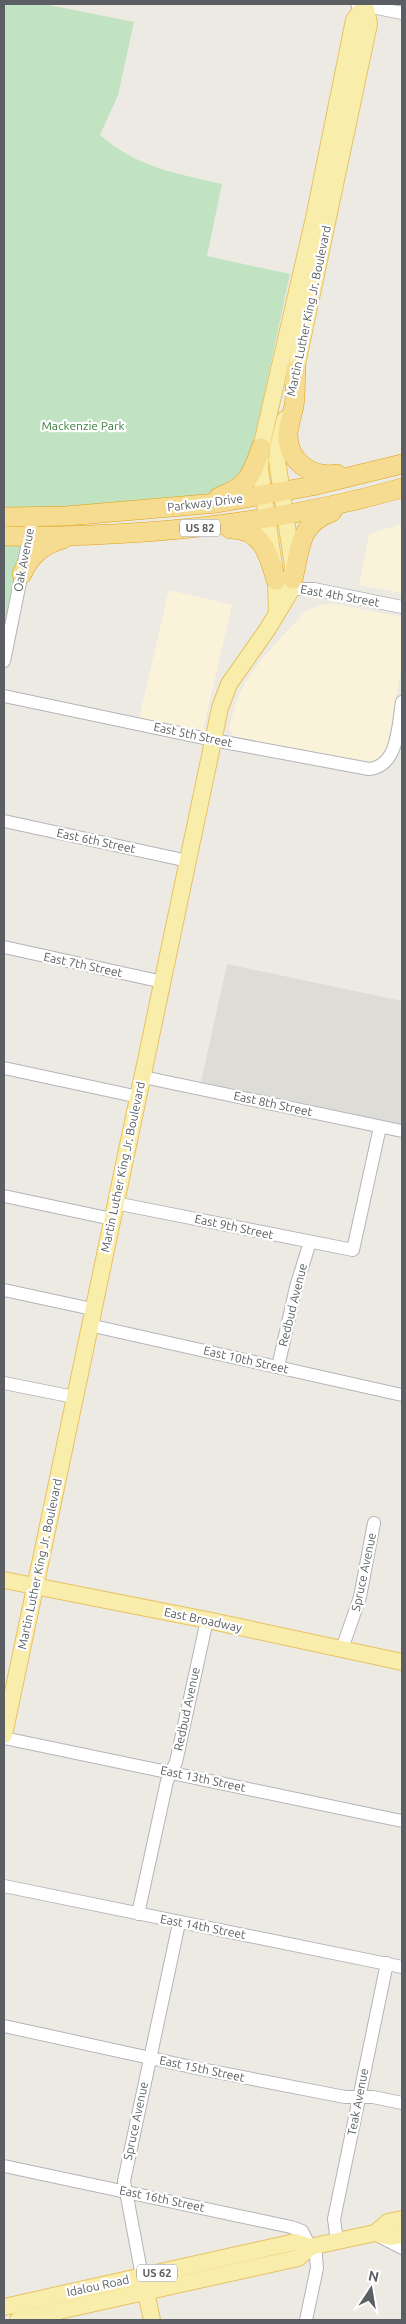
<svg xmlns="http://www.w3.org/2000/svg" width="406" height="2324" font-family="Ubuntu,sans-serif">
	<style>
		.commercial { fill: #fbf3d9 }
		.industrial { fill: #dedcd7 }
		.green { fill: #c1e3c1 }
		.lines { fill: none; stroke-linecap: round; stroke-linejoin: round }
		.minor-casing { stroke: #b3b5b9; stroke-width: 14 }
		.major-casing { stroke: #e7c261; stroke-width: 18 }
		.highway-casing { stroke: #e09f0f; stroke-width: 20 }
		.minor { stroke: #fff; stroke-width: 12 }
		.major { stroke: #f9edab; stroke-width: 16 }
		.highway { stroke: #f5dc91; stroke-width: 19 }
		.labels { text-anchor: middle; stroke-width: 4.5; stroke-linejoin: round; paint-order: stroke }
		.shield { fill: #fff; stroke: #8c8e91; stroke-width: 1 }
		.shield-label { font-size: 11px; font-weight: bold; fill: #5b5e62 }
		.street-label { font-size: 12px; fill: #5b5e62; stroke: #fff }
		.park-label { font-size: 12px; fill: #3a823e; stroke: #fff }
	</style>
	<rect width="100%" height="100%" fill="#edeae3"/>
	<g class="commercial">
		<path d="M402,524v69l-43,-8 10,-51z"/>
		<path d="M169,590l63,15 -30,129 -63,-15z"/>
		<path d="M335,604l67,13v49l-16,83 -3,6 -11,7h-8l-131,-26 -4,-8 8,-29 10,-19 17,-24 41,-44 15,-7z"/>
	</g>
	<path class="industrial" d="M227,964l175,37v123l-201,-42z"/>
	<path class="green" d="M4,4h40l90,18 -16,73 -18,40c38,33 75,38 122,49l-15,72 83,18 -32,149 2,1 -7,32 -19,31 -36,9 -169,14 -25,116z"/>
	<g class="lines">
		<defs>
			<g id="minor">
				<path d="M357,4l45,9"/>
				<path d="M282,589h32l88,18"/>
				<path d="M4,661l27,-133"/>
				<path d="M4,696l209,44 156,29c30,-3 29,-44 33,-67"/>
				<path d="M4,821l184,40"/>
				<path d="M4,947l159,35"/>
				<path d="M4,1068l135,29"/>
				<path d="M143,1077l259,54"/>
				<path d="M4,1196l108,23"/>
				<path d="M115,1203l238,47 27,-123"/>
				<path d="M4,1290l88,19"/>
				<path d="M89,1325l313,70"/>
				<path d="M278,1367l18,-80 14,-45"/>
				<path d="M4,1383l70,14"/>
				<path d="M342,1649l18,-52 14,-74"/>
				<path d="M4,1738l398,83"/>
				<path d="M4,1886l398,81"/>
				<path d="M138,1914l29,-133 9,-19 31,-142"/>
				<path d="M4,2026l192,42 149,29h28l29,6"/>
				<path d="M4,2166l287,61 11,4 8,16"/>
				<path d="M381,2237l21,11"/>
				<path d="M337,2241l-3,-22 53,-256"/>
				<path d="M142,2276l-18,-95 55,-258"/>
				<path d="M306,2320l11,-52 -2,-23"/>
			</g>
			<g id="major">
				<path d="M293,383l76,-359 -4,-20"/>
				<path d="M277,613l-1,-33 -16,-110 1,-22 53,-230 40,-198 11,-15"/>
				<path d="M4,1580l203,40 195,42"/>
				<path d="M4,1735l216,-1027 9,-24 38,-54 23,-38 3,-26 -16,-106 1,-13 7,-28"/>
				<path d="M375,2233l13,-11 14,-3"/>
				<path d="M144,2283l8,37"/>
				<path d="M4,2307l291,-65 15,5 65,-14 16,4 11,-2"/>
				<path d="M18,2320l280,-62 12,-11"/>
			</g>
			<g id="highway">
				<path d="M296,370c-1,12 0,24 -2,36 -2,9 -5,18 -6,27 -1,28 23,45 49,41"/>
				<path d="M219,497c28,-10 33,-22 42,-49"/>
				<path d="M4,517l63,-1 150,-13 95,-17 90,-22"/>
				<path d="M230,529c32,-1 39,26 46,51"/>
				<path d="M4,536c135,2 268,-11 398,-48"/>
				<path d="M22,574c8,-19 21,-30 41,-35"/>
				<path d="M293,579c8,-31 5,-55 39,-67"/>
			</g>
		</defs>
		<use href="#minor" class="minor-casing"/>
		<use href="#major" class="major-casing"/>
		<use href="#highway" class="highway-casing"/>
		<use href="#minor" class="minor"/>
		<use href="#major" class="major"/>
		<use href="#highway" class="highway"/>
	</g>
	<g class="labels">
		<g class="shield">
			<rect x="180" y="519.5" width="40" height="17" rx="4"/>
			<rect x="137" y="2264.5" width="40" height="17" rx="4"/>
		</g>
		<g class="shield-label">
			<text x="200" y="532">US 82</text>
			<text x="157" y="2277">US 62</text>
		</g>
		<g class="street-label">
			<text transform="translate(309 311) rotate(-78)" y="4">Martin Luther King Jr. Boulevard</text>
			<text transform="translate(205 503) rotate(-7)" y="4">Parkway Drive</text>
			<text transform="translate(24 560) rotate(-79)" y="4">Oak Avenue</text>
			<text transform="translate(340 596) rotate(10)" y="4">East 4th Street</text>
			<text transform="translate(193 735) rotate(12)" y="4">East 5th Street</text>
			<text transform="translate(96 841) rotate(12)" y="4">East 6th Street</text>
			<text transform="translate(83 965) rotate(12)" y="4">East 7th Street</text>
			<text transform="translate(273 1104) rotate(12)" y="4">East 8th Street</text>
			<text transform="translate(123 1167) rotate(-78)" y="4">Martin Luther King Jr. Boulevard</text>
			<text transform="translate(234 1227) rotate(12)" y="4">East 9th Street</text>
			<text transform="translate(293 1305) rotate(-76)" y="4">Redbud Avenue</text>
			<text transform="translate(246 1360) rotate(13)" y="4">East 10th Street</text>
			<text transform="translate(40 1564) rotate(-78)" y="4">Martin Luther King Jr. Boulevard</text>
			<text transform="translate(364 1572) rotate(-78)" y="4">Spruce Avenue</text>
			<text transform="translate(203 1620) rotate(12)" y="4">East Broadway</text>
			<text transform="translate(187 1709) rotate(-78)" y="4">Redbud Avenue</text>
			<text transform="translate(203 1779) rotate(12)" y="4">East 13th Street</text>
			<text transform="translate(203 1927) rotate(11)" y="4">East 14th Street</text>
			<text transform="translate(202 2069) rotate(12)" y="4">East 15th Street</text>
			<text transform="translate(358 2102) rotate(-79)" y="4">Teak Avenue</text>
			<text transform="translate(136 2121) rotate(-78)" y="4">Spruce Avenue</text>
			<text transform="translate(162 2199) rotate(12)" y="4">East 16th Street</text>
			<text transform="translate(98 2286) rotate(-12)" y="4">Idalou Road</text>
		</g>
		<g class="park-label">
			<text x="83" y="430">Mackenzie Park</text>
		</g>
	</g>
	<rect width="406" height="2324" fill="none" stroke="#5b5e62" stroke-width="10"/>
	<g transform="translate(371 2289) rotate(12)" stroke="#ffffff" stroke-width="4" paint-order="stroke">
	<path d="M0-4L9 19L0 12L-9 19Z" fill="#5b5e62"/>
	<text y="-8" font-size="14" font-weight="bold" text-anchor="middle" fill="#5b5e62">N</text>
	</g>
</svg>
